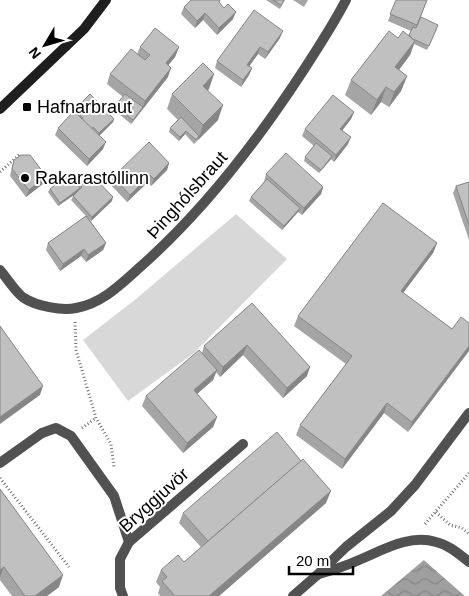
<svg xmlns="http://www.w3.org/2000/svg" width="469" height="596" font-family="Helvetica,sans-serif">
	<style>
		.grass { fill: #d8d8d8 }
		.water { fill: url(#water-waves) }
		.pier { fill: #fff }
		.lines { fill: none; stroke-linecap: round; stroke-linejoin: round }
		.path { stroke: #737373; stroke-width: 3; stroke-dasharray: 1 2.5; stroke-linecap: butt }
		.lane { stroke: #515151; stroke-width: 10 }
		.street { stroke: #515151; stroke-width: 10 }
		.secondary { stroke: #1e1e1e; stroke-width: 10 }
		.wall { fill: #a5a5a5 }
		.shaded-wall { fill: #868686 }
		.building { fill: #c0c0c0; stroke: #868686 }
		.poi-dot { fill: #000; stroke: #fff; stroke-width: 2 }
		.labels { text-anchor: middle; stroke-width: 4; stroke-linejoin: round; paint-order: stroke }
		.poi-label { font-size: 18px; fill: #000; stroke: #fff; text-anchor: start }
		.street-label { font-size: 18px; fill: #000; stroke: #fff }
	</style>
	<defs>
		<pattern id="water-waves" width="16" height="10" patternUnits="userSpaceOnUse" patternTransform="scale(1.25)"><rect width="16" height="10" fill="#9f9f9f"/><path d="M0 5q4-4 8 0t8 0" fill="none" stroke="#878787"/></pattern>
	</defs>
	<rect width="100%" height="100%" fill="#fff"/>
	<path class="grass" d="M236,214l51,45 -93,94 -66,48 -45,-61 53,-41z"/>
	<path class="water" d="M424,560l41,36h-84z"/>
	<path class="pier" d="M426,558l41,36 1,2h-3l-41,-36z"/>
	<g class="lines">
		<g class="path">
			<path d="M0,172l20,-18"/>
			<path d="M75,322l1,28 20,68 15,26 3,24"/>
			<path d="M82,428l14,-10"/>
			<path d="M0,478l69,89"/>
			<path d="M436,512l14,13 12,3 7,6"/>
			<path d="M425,524l44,-51"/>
		</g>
		<g class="lane">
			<path d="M42,433l14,-5 15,8 43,60 15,46"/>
			<path d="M319,574c14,-4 27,-8 40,-14 24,-10 50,-26 77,-18 13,3 23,12 33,20"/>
			<path d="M316,576l30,-29 45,-36 24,-26 54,-72"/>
			<path d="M123,596l-3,-8v-29l9,-17 114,-98"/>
		</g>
		<g class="street">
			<path d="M0,270c6,7 17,24 24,28 12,8 38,13 52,10 26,-5 43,-22 63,-40 64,-56 117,-125 164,-197 15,-23 30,-46 43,-71"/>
			<path d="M0,463l42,-30"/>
			<path d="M293,596l23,-20"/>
		</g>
		<path class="secondary" d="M0,109l84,-80 22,-29"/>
	</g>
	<g class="wall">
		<path d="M266,0h19l-5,9z"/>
		<path d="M293,0h15l-4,7z"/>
		<path d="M396,0h31l-10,27 20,2 -10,21 -13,-6 -4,11 -11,15 8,6 -6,15 -12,16 -8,-5 -10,13 -26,-20 6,-15 47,-42 11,-3 2,-4 -23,-10z"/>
		<path d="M184,7l49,12 -16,16 -14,-15 -8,8 -14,-14z"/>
		<path d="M280,38l-15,21 -7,-5 -9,12 3,2 -3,7 -8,12 -26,-19 2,-7z"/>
		<path d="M140,47h39l-4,10 -7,8v12l-37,47 -17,-14 1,-4 8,-9 -16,-13 3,-10 27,-20z"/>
		<path d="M214,74l-6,16 10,30 -24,24 -9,-10 -6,7 -10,-9 1,-4 8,-8 -11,-11 5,-15z"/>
		<path d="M75,109l39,10 -1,3 -14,14 4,13 -16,17 -32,-31 3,-7 16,-17z"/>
		<path d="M354,112l-3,7 -9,11 6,14 -14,18 -3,-3 -12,14 -15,-12 1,-4 9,-11 -12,-10 3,-7z"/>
		<path d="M14,160l32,16 -2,7 -18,14 -16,-21 2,-9z"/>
		<path d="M169,163l-2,7 -16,16 -3,-4 -21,20 -17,-18 3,-7z"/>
		<path d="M266,174l57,13 -2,7 -19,21 -4,-3 -16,18 -33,-29 2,-4 13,-15z"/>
		<path d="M469,182v58l-16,-47 3,-7z"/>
		<path d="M79,184l33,17 -21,20 -2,-2 17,24 -3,7 -17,12 -5,-6 -21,15 -14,-21 2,-7 38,-27 -15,-16 3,-5 -16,11 -10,-14 2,-3 28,-3z"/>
		<path d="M437,243l-4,10 -30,40 49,36 -44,103 -24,-19 -42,56 -46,-34 4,-10 46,-61 -52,-38 4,-10z"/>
		<path d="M252,303l55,73 -24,22 -40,-43 -23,22 -4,-5 -3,8 -16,14 20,23 -4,10 -30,26 -41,-47 4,-10 56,-43 2,-7z"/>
		<path d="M0,490l59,97 -12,9h-35l-12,-16z"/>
		<path d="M326,503l-107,93h-59l-2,-3 2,-6 -4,-5 5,-12 23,-8 17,-15 -22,-24 4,-10z"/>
	</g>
	<g class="shaded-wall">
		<path d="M236,12l-3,7 -16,16 2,-7z"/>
		<path d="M205,13l-2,7 -8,8 2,-7z"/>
		<path d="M283,31l-3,7 -15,21 3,-7z"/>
		<path d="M415,41l-5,14 -20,27 5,-15z"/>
		<path d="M179,47l-4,10 -13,16 4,-10z"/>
		<path d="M260,47l-2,7 -13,18 2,-7z"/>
		<path d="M171,68l-3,9 -37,47 2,-4 10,-13 2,-6z"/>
		<path d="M252,68l-3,7 -8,12 2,-7z"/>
		<path d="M214,74l-5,15 -11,11 5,-14z"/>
		<path d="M407,76l-6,15 -12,16 5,-15z"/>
		<path d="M386,87l-5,15 -10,13 6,-15z"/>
		<path d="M223,105l-5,15 -20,20 5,-15z"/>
		<path d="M354,112l-3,7 -13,17 2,-7z"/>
		<path d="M114,119l-1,3 -15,15 1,-4z"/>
		<path d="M186,131l-1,3 -6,7 1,-4z"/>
		<path d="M351,137l-3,7 -14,18 2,-7z"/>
		<path d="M106,142l-3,7 -16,17 2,-7z"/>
		<path d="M332,156l-1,3 -12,14 2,-3z"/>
		<path d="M169,163l-2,7 -16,16 3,-7z"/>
		<path d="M150,175l-2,7 -21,20 3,-7z"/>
		<path d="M46,176l-2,7 -18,14 3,-7z"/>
		<path d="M323,187l-2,7 -19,21 2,-7z"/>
		<path d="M80,188l-2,4 -20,14 2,-3z"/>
		<path d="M113,197l-1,4 -21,20 1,-4z"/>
		<path d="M300,208l-2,4 -16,18 2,-4z"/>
		<path d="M106,243l-3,7 -17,12 2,-7z"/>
		<path d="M437,243l-4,10 -36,48 4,-10z"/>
		<path d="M84,249l-3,7 -21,15 3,-7z"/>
		<path d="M247,345l-4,10 -23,22 3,-10z"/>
		<path d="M469,346v5l-61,81 4,-10z"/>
		<path d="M310,367l-3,9 -24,22 4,-10z"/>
		<path d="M217,370l-4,10 -23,20 4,-10z"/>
		<path d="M43,386l-3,9 -40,29v-7z"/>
		<path d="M387,403l-3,10 -42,56 3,-10z"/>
		<path d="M217,417l-4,10 -30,26 4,-10z"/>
		<path d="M331,491l-5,12 -107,93h-10z"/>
		<path d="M4,567l-4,10v-7z"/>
		<path d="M63,575l-4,12 -12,9h-12z"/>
	</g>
	<g class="building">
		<path d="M191,0h29l-1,2 5,6 4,-4 8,8 -17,16 -14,-15 -8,8 -13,-14z"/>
		<path d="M273,0h11l-3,5z"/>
		<path d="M396,0h31l-10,25 -27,-11z"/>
		<path d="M254,10l29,21 -15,21 -8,-5 -13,18 5,3 -9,12 -26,-19z"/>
		<path d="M421,17l17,8 -9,21 -16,-7 -4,-4 4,-8 3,1z"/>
		<path d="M155,28l24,19 -13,16 5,5 -26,33 -35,-27 21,-25 14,11 5,-5 -10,-8z"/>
		<path d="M389,31l9,7 5,-7 12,10 -20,26 12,9 -13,16 -8,-5 -9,13 -26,-20z"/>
		<path d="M203,63l11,11 -11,12 20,19 -20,20 -31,-31z"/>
		<path d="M90,94l24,25 -15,14 -6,-6 -1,2 -10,-10 1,-1 -8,-9z"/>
		<path d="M125,94l18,13 -10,13 -18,-14z"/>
		<path d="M333,95l21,17 -14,17 11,8 -15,18 -31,-26z"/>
		<path d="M74,111l32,31 -17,17 -31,-31z"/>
		<path d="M181,117l18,19 -3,4 -10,-9 -6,6 -10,-9z"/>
		<path d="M149,142l20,21 -15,16 -4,-4 -20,20 -17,-18z"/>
		<path d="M316,143l16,13 -11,14 -16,-13z"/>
		<path d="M286,153l37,34 -19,21 -38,-34z"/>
		<path d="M21,155h9l16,21 -17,14 -17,-21 2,-9z"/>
		<path d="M90,173l23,24 -21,20 -19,-21 9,-9 -3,-3z"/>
		<path d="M69,174l11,14 -20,15 -10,-14z"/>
		<path d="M267,179l33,29 -16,18 -33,-29z"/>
		<path d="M469,182v43l-13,-39z"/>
		<path d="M383,203l54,40 -36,48 51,38 9,-12 8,6v23l-57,76 -25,-19 -42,56 -45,-34 52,-69 -54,-40z"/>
		<path d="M86,216l20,27 -18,12 -4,-6 -21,15 -15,-21z"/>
		<path d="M252,303l58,64 -23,21 -40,-43 -24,22 -19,-21z"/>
		<path d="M0,326l43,60 -43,31z"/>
		<path d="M199,350l18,20 -23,20 23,27 -30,26 -41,-47z"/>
		<path d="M277,432l24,29 -93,80 -25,-28z"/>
		<path d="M303,459l28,32 -122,105h-34l-13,-15 5,-4 -6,-7 17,-15 6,7z"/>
		<path d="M0,489l63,86 -28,21h-10l-21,-29 -4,3z"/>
	</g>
	<g class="poi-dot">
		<rect x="22" y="102" width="10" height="10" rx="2.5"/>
		<circle cx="25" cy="178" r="5"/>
	</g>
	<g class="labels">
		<g class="poi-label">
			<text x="37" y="113">Hafnarbraut</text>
			<text x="35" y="184">Rakarastóllinn</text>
		</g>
		<g class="street-label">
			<text transform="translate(187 195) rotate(-48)" y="6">Þinghólsbraut</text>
			<text transform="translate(154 500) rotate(-42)" y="6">Bryggjuvör</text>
		</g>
	</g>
	<g transform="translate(45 45) rotate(232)" stroke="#ffffff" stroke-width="4" paint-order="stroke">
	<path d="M0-4L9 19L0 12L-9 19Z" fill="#000000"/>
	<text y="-8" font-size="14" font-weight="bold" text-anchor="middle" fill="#000000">N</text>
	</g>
	<path d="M289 566v8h64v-8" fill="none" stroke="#000000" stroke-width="2.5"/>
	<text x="296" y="566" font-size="15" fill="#000000" stroke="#ffffff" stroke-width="4" paint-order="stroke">20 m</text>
</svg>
